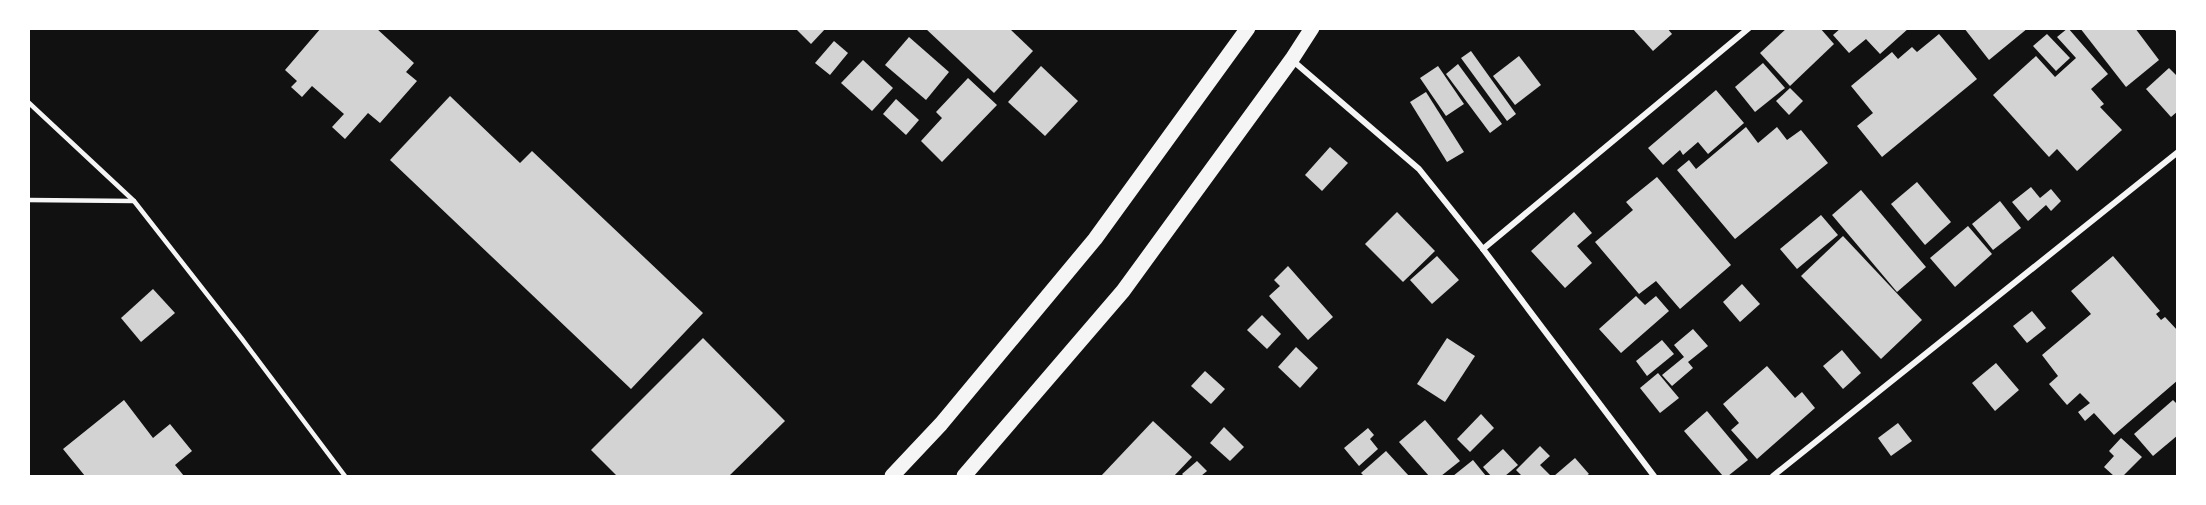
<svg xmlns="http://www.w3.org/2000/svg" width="2206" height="505" font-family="Commissioner,sans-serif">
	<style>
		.building { fill: #d3d3d3 }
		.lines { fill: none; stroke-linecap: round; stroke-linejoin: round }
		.service { stroke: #f5f5f5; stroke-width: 4.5 }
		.minor { stroke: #f5f5f5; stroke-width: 6 }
		.primary { stroke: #f5f5f5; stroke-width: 15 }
	</style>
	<rect width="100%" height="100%" fill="#111"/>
	<g class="building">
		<path d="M321,28h55l38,35 -8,9 11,9 -37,42 -12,-10 -23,26 -13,-12 12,-13 -32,-28 -10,11 -11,-10 6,-6 -12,-11z"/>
		<path d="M795,28h31l-15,16z"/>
		<path d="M925,28h84l24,23 -39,42z"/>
		<path d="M1632,28h35l5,6 -19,17z"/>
		<path d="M1787,28h33l14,16 -44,42 -30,-33z"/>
		<path d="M1841,28h68l-29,26 -14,-15 -17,14 -16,-18z"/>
		<path d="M1964,28h64l-39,32z"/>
		<path d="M2068,28l40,46 -17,15 13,15 -4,3 22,23 -45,41 -20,-22 -8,8 -56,-62 43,-39 19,21 21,-19 -19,-21z"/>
		<path d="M2080,28h55l24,32 -33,27z"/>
		<path d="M1939,34l38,45 -95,78 -25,-31 16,-13 -22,-27 41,-34 6,7 14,-12 5,5z"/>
		<path d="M2047,34l23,24 -14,13 -23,-25z"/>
		<path d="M909,37l40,35 -23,28 -41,-35z"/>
		<path d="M834,41l14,12 -18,22 -15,-12z"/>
		<path d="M1471,51l45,63 -9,7 -46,-63z"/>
		<path d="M1519,56l22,29 -26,20 -22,-29z"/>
		<path d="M863,60l30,28 -21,23 -31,-28z"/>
		<path d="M1763,63l22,25 -30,24 -20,-25z"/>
		<path d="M1458,64l44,60 -12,9 -44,-59z"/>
		<path d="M1041,66l37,35 -33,35 -37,-34z"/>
		<path d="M1438,66l26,38 -18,12 -26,-38z"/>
		<path d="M2169,68l9,9v34l-7,6 -25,-28z"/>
		<path d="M968,78l29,27 -55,57 -21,-21 21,-23 -6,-6z"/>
		<path d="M1790,88l13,13 -14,14 -13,-14z"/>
		<path d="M1716,90l28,33 -36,31 -10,-12 -15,13 -3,-5 -17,15 -15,-17z"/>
		<path d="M1426,92l38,60 -17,10 -37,-60z"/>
		<path d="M450,96l70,67 12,-12 171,162 -72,76 -241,-229z"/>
		<path d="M896,99l23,21 -13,15 -23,-21z"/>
		<path d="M1746,127l12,16 19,-16 10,13 14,-10 27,33 -93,76 -58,-69 12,-10 7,9z"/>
		<path d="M1330,147l18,16 -26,28 -17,-16z"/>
		<path d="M1657,177l74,88 -51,44 -24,-28 -17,13 -44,-52 38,-32 -7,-8z"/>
		<path d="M1917,182l34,40 -26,23 -34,-41z"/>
		<path d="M2031,187l9,11 11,-9 10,12 -10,10 -5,-6 -18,16 -16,-19z"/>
		<path d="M1861,190l65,77 -29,25 -65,-77z"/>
		<path d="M2000,201l21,27 -28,22 -21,-26z"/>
		<path d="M1397,212l38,39 -32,31 -38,-38z"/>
		<path d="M1574,212l18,21 -15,13 15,17 -27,25 -34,-37z"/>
		<path d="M1821,215l17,20 -41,34 -17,-20z"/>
		<path d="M1968,226l24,28 -37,33 -25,-29z"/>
		<path d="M1843,236l79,84 -41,39 -80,-83z"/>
		<path d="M1437,256l22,24 -27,24 -22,-24z"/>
		<path d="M2113,256l47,55 -4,3 5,6 4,-3 13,14v49l-64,55 -20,-22 -9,8 -7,-9 12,-9 -10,-10 -13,12 -18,-21 9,-8 -16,-21 49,-41 -20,-23z"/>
		<path d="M1288,266l45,51 -25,23 -39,-44 11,-10 -6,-6z"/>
		<path d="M1742,284l18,20 -20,18 -17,-20z"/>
		<path d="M153,289l22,24 -34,29 -20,-24z"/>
		<path d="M1636,296l9,9 11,-9 13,15 -48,42 -22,-24z"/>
		<path d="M2032,311l14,17 -19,15 -14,-17z"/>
		<path d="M1262,315l19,19 -14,15 -20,-19z"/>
		<path d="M1693,329l15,17 -20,16 5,6 -21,18 -10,-11 22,-18 -10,-12z"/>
		<path d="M703,338l82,83 -56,55h-112l-26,-26z"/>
		<path d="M1447,338l28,18 -30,46 -28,-18z"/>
		<path d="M1662,340l12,14 -27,22 -11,-15z"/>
		<path d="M1296,347l22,21 -18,20 -22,-21z"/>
		<path d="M1842,350l19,23 -18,16 -20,-23z"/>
		<path d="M1996,363l23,27 -24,21 -23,-28z"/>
		<path d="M1767,366l28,32 7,-6 13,16 -58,51 -26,-29 8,-7 -16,-19z"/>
		<path d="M1205,371l20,18 -14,15 -20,-18z"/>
		<path d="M1658,373l21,25 -19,15 -20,-25z"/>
		<path d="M124,400l29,38 17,-14 22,27 -17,14 9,11h-99l-22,-27z"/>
		<path d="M2173,400l5,5v30l-25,21 -19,-22z"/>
		<path d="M1707,411l41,49 -20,16h-5l-39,-45z"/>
		<path d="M1481,414l13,14 -24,24 -13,-13z"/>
		<path d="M1425,420l35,41 -19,15h-12l-30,-34z"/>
		<path d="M1153,421l39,36 -18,19h-73z"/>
		<path d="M1898,423l14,18 -21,15 -13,-18z"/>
		<path d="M1224,427l20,20 -14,14 -20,-18z"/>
		<path d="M1368,428l6,7 -4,4 8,10 -19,17 -15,-18z"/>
		<path d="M2121,438l21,19 -19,19h-9l-10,-9 10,-11 -5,-5z"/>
		<path d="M1540,446l10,10 -10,9 11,11h-29l-6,-6z"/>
		<path d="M1503,449l15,16 -13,11h-14l-8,-9z"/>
		<path d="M1386,451l23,25h-45l-3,-3z"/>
		<path d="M1575,458l14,16 -3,2h-32z"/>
		<path d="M1473,460l13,16h-33z"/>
		<path d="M1197,461l10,10 -6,5h-17l-2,-2z"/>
	</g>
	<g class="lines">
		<g class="service">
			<path d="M28,102l106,99 108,138 103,137"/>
			<path d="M28,200l106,1"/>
		</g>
		<g class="minor">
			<path d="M2177,28l1,1"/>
			<path d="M1292,60l127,109 64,80 171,227"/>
			<path d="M1483,249l266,-221"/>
			<path d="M1773,476l405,-324"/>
		</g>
		<g class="primary">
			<path d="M892,476l49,-52 154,-185 153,-211"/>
			<path d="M964,476l159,-185 169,-232 20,-31"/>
		</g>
	</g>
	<rect width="2206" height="505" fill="none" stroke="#ffffff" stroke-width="60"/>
</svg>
